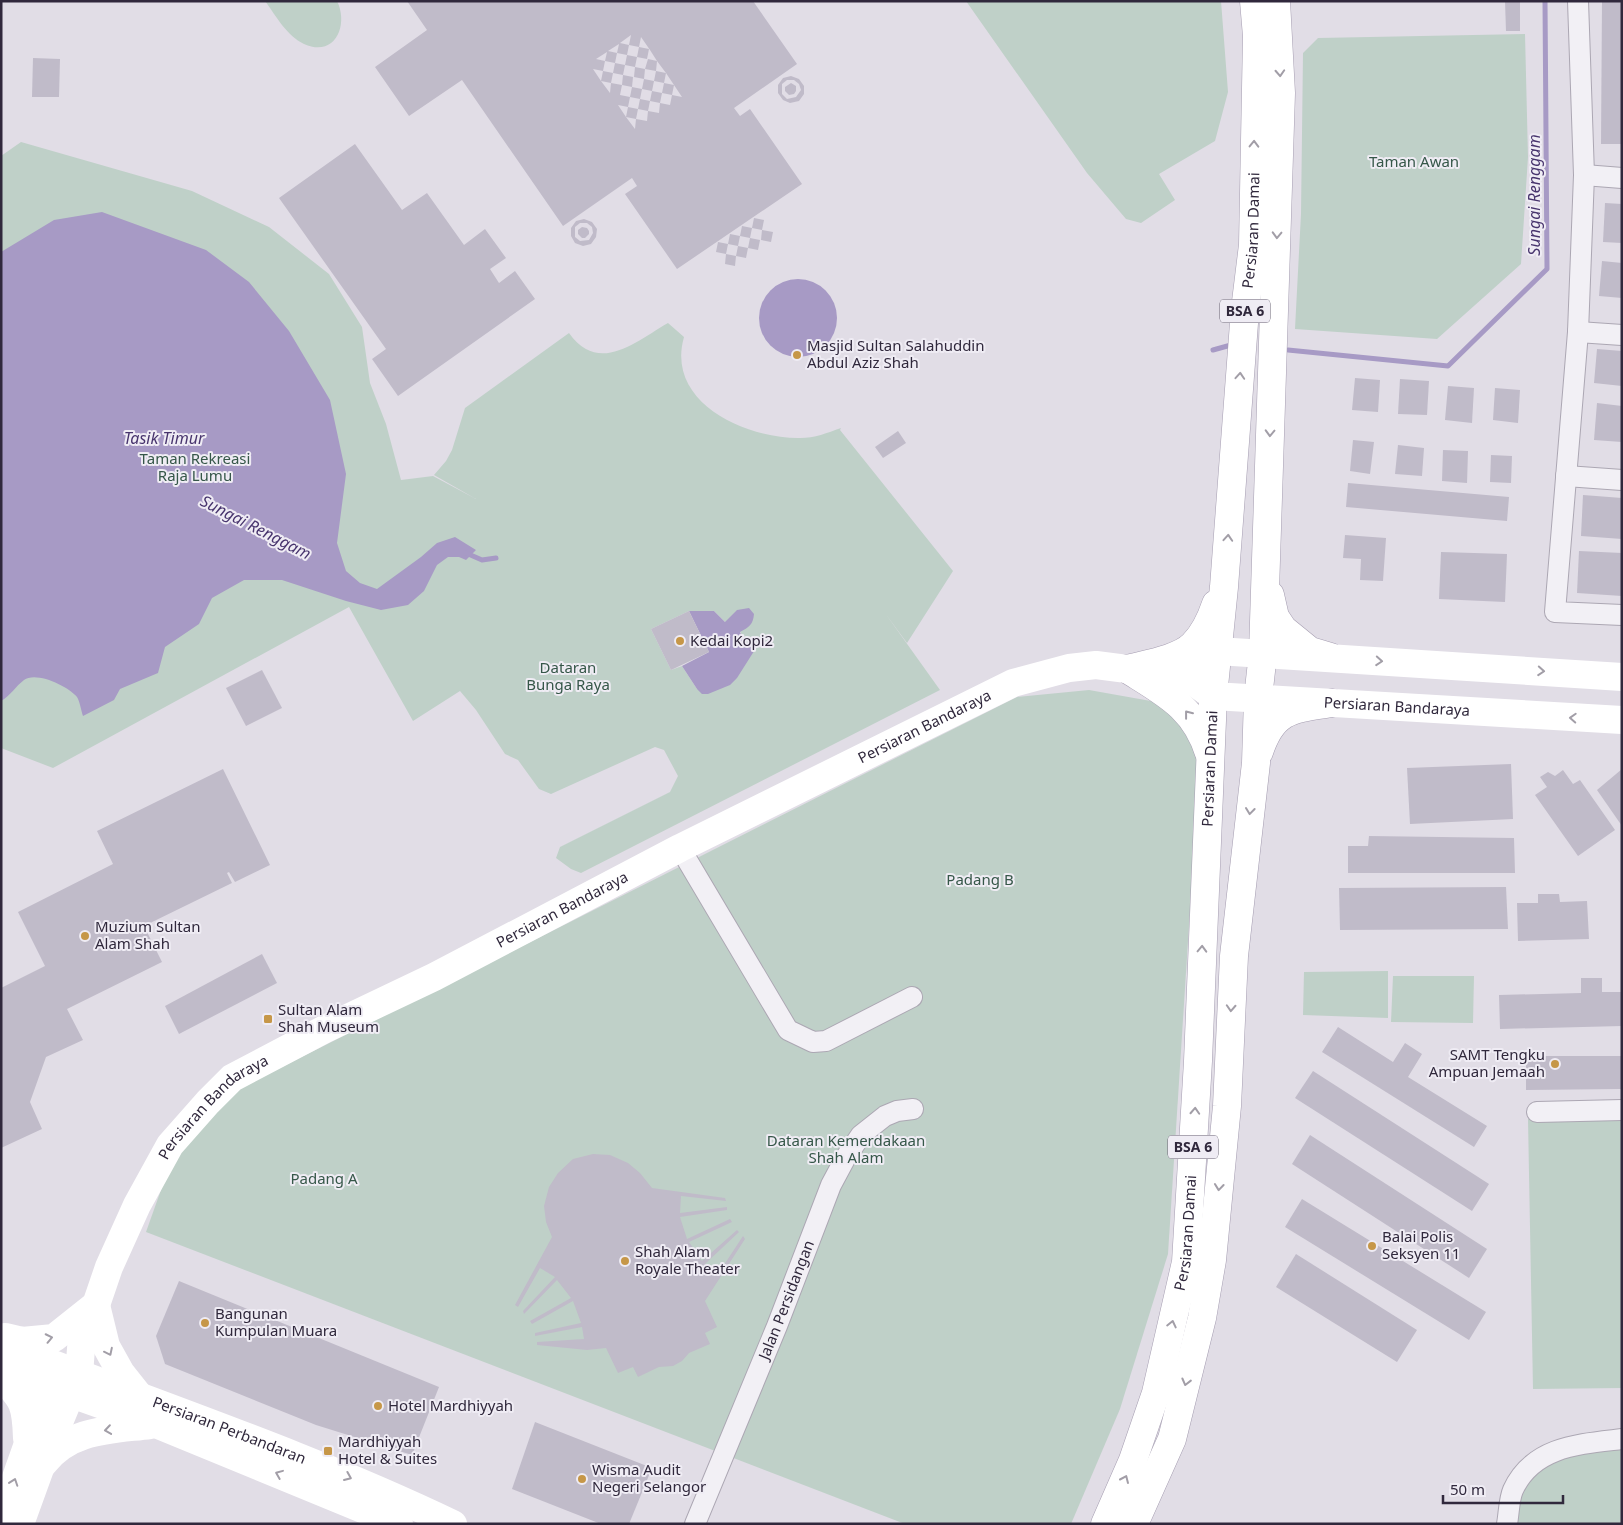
<svg xmlns="http://www.w3.org/2000/svg" width="1623" height="1525" font-family="'Noto Sans',sans-serif">
	<style>
		.green { fill: #bfd0c8; fill-rule: evenodd }
		.water { fill: #a79ac5 }
		.lines { fill: none; stroke-linecap: round; stroke-linejoin: round }
		.stream { stroke: #a79ac5; stroke-width: 5 }
		.building { fill: #c0bbc9; fill-rule: evenodd }
		.minor-casing { stroke: #aca7b3; stroke-width: 22 }
		.primary-casing { stroke: #a59db1; stroke-width: 29 }
		.minor { stroke: #f2f0f5; stroke-width: 20 }
		.secondary { stroke: #fff; stroke-width: 28 }
		.primary { stroke: #fff; stroke-width: 28 }
		.oneway { stroke: #a29ea7 }
		.poi-dot { fill: #c69748; stroke: #efecf4; stroke-width: 2 }
		.labels { text-anchor: middle; stroke-width: 4; stroke-linejoin: round; paint-order: stroke }
		.shield { fill: #efecf4; stroke: #696373; stroke-width: 1 }
		.shield-label { font-size: 14px; font-weight: bold; fill: #30283c }
		.park-label { font-size: 15px; fill: #365749; stroke: #efecf4 }
		.street-label { font-size: 15px; fill: #30283c; stroke: #efecf4 }
		.poi-label { font-size: 15px; fill: #30283c; stroke: #efecf4; text-anchor: start }
		.water-label { font-size: 16px; font-style: italic; fill: #47346d; stroke: #efecf4 }
	</style>
	<rect width="100%" height="100%" fill="#e1dde6"/>
	<g class="green">
		<path d="M265,1h72c12,24 -2,57 -33,43 -17,-8 -28,-28 -39,-43z"/>
		<path d="M966,1h255l7,91 -13,49 -56,33 16,26 -34,23 -15,-4 -39,-46z"/>
		<path d="M1525,34l3,123 -7,107 -84,75 -142,-10 6,-115 2,-161 15,-15z"/>
		<path d="M21,142l171,49 77,36 60,47 33,53 8,56 16,41 15,56 32,-4 43,23 -42,-24 12,-14 6,-11 13,-42 104,-75c30,42 66,9 99,-10l16,14c-19,66 63,102 116,101 15,0 27,-5 41,-10l-1,2 113,141 -46,72 -22,-30 55,77 -359,183 -10,-4 -15,-11 4,-11 110,-55 8,-16 -14,-26 -9,-3 -104,47 -12,-5 -21,-29 -13,-6 -29,-44 -16,-19 -47,30 -64,-114 -296,161 -52,-20v-592zM689,611h25l11,11 15,9 6,14 -49,44 -15,-23 -11,4 -20,-41z"/>
		<path d="M1089,690l73,13 39,35 -33,516 -48,155 -49,115h-166l-759,-292 26,-73 68,-71 777,-391z"/>
		<path d="M1388,971v47l-85,-3 1,-43z"/>
		<path d="M1393,976h81l-1,47 -82,-1z"/>
		<path d="M1622,1118v270l-89,1 -5,-270z"/>
		<path d="M1622,1444v80h-110l5,-32 39,-36z"/>
	</g>
	<g class="water">
		<path d="M102,212l104,38 43,32 40,49 41,69 16,74 -9,69 9,28 14,12 17,6 44,-32 16,-14 18,-6 21,13 -10,10 -7,-3h-11l-11,8 -13,26 -16,14 -27,5 -35,-9 -64,-21h-38l-32,18 -13,26 -34,23 -7,26 -38,16 -6,11 -31,16c-2,-6 -3,-14 -6,-19 -9,-11 -41,-26 -53,-17 -8,6 -14,16 -23,21v-449l53,-32z"/>
		<circle cx="798" cy="318" r="39"/>
		<path d="M749,608l5,6c-1,11 -5,13 -14,18l6,13 10,3 -19,30 -7,7 -22,9h-6l-5,-5 -15,-23 27,-14 -20,-41h25l11,11 12,-12z"/>
	</g>
	<g class="lines">
		<g class="stream">
			<path d="M1213,350l18,-5"/>
			<path d="M1288,350l160,16 99,-97 -2,-268"/>
			<path d="M466,553l16,7 14,-2"/>
		</g>
	</g>
	<g class="building">
		<path d="M407,1h346l44,63 -63,44 6,8 10,-7 52,75 -125,85 -52,-75 12,-8 -5,-8 -69,48 -101,-146 -53,36 -34,-49 52,-37zM631,35l-2,10 10,2 -2,10 10,2 2,-10 -10,-2 2,-10 9,13 7,11 -9,-2 -3,10 11,2 1,-10 9,12 16,24 -10,-2 2,-10 -10,-2 2,-10 -10,-2 -2,10 10,2 -2,10 10,2 -2,10 -10,-2 -1,10 -11,-2 -1,10 -11,-2 -1,10 -9,-12 -8,-12 10,2 -2,10 10,2 2,-10 -10,-2 2,-10 -10,-2 2,-10 -11,-2 -1,10 -9,-12 10,2 2,-10 -10,-2 -2,10 -8,-12 10,2 2,-10 -9,-2 11,-7 -2,9 10,2 2,-10 -9,-2 11,-7 -2,9 10,2 -2,10 -10,-2 -2,10 10,2 2,-10 10,2 2,-10 -10,-2 2,-10 -9,-2z"/>
		<path d="M1505,1h15v30h-14z"/>
		<path d="M1602,1h20v143h-21z"/>
		<path d="M33,58l27,1 -1,38h-27z"/>
		<path d="M635,67l10,2 -1,10 -10,-2z"/>
		<path d="M623,75l10,2 -1,10 -10,-2z"/>
		<path d="M791,76l8,3 5,7v8l-5,7 -9,2 -7,-3 -5,-7v-8l5,-7zM787,80h7l5,4 2,6 -5,7 -9,2 -5,-5v-10z"/>
		<path d="M644,79l10,2 -2,10 -10,-2z"/>
		<path d="M791,83l5,3v5l-2,3 -5,1 -4,-4v-4z"/>
		<path d="M632,87l10,2 -2,10 -10,-2z"/>
		<path d="M652,91l10,2 -2,10 -10,-2z"/>
		<path d="M640,99l10,2 -2,10 -10,-2z"/>
		<path d="M355,144l47,66 25,-17 37,52 21,-16 21,29 -16,11 9,14 16,-12 20,28 -137,97 -26,-37 14,-10 -107,-151z"/>
		<path d="M1605,203l17,1v39l-19,-1z"/>
		<path d="M754,218l10,2 -2,10 -10,-2z"/>
		<path d="M584,219l8,3 5,7 -1,8 -5,7 -8,2 -8,-3 -4,-7v-8l5,-7zM580,223h7l5,4 1,6 -4,7 -9,1 -5,-4v-10z"/>
		<path d="M742,226l10,2 -2,10 -10,-2z"/>
		<path d="M582,227l5,1 2,3v3l-4,4h-3l-4,-4v-4z"/>
		<path d="M762,230l11,2 -2,10 -10,-2z"/>
		<path d="M730,234l10,2 -2,10 -10,-2z"/>
		<path d="M750,238l10,2 -2,10 -10,-2z"/>
		<path d="M718,242l10,2 -2,10 -10,-2z"/>
		<path d="M738,246l10,2 -2,10 -10,-2 -1,10 -10,-2 1,-10 10,2z"/>
		<path d="M1602,261l20,2v35l-23,-2z"/>
		<path d="M1597,349l25,2v35l-28,-3z"/>
		<path d="M1355,378l25,2 -2,32 -26,-2z"/>
		<path d="M1400,379l29,2 -2,34 -29,-1z"/>
		<path d="M1448,386l26,2 -2,35 -27,-3z"/>
		<path d="M1495,388l25,2 -2,33 -25,-3z"/>
		<path d="M1597,403l25,3v36l-28,-2z"/>
		<path d="M898,431l8,12 -23,15 -8,-11z"/>
		<path d="M1353,440l21,2 -4,32 -20,-3z"/>
		<path d="M1398,445l26,3 -2,28 -27,-2z"/>
		<path d="M1443,450l25,1 -1,32 -25,-2z"/>
		<path d="M1491,455l21,1 -1,27 -21,-1z"/>
		<path d="M1348,483l161,14 -2,24 -161,-14z"/>
		<path d="M1583,495l39,3v41l-41,-3z"/>
		<path d="M1345,535l41,3 -3,43 -23,-1 1,-21 -18,-1z"/>
		<path d="M1579,551l43,2v43l-45,-3z"/>
		<path d="M1441,552l66,2 -2,48 -66,-3z"/>
		<path d="M689,611l20,41 -38,18 -20,-41z"/>
		<path d="M262,670l20,38 -36,18 -20,-38z"/>
		<path d="M1511,764l2,55 -103,5 -3,-56z"/>
		<path d="M223,769l47,96 -35,17 -6,-10 -2,1 5,10 -88,43 18,36 -95,47 16,31 -37,17 -16,45 12,27 -41,19v-160l44,-22 -27,-54 95,-48 -16,-33z"/>
		<path d="M1622,769v57l-25,-36z"/>
		<path d="M1563,770l10,14 7,-4 35,50 -37,26 -43,-61 12,-8 -7,-10 8,-5 7,4z"/>
		<path d="M1369,836l145,2 1,35h-167v-27h20z"/>
		<path d="M1506,887l2,42 -168,1 -1,-42z"/>
		<path d="M1538,894h21l1,8 27,-1 2,38 -71,2 -1,-38h21z"/>
		<path d="M262,954l15,29 -98,51 -14,-28z"/>
		<path d="M1581,978h21v14h20v34l-122,3 -1,-34 82,-2z"/>
		<path d="M1338,1027l55,35 12,-19 17,11 -14,23 79,49 -13,21 -152,-95z"/>
		<path d="M1526,1056h96v33l-96,1z"/>
		<path d="M1313,1071l176,113 -17,27 -177,-113z"/>
		<path d="M1310,1135l177,114 -18,29 -177,-114z"/>
		<path d="M593,1154l17,1 18,8 12,10 12,15 73,10 1,3 -45,-5 -1,17 47,-6v3l-47,7 7,22 43,-20 2,3 -43,20 13,19 35,-31 2,2 -34,32 15,7 23,-35 2,3 -40,62 12,26 -12,6 5,11 -21,9 -7,8 -9,5 -14,1 -21,10 -5,-10 -15,6 -12,-25 -19,2 -50,-5v-3l47,-3 -2,-12 -47,9v-3l46,-10 -8,-22 -41,23 -2,-3 41,-23 -14,-18 -33,34 -1,-3 32,-34 -15,-9 -22,39 -3,-2 37,-68 -6,-15 -2,-16 5,-19 9,-14 15,-14z"/>
		<path d="M1302,1199l184,113 -17,28 -184,-113z"/>
		<path d="M1296,1254l121,76 -20,32 -121,-75z"/>
		<path d="M179,1281l260,106 -27,68 -96,-30 -151,-61 -9,-28z"/>
		<path d="M535,1422l117,46 -23,56h-28l-89,-35z"/>
	</g>
	<g class="lines">
		<defs>
			<g id="minor">
				<path d="M1578,1l6,174 -6,157 -23,280 67,3"/>
				<path d="M1584,175l38,3"/>
				<path d="M1578,332l44,3"/>
				<path d="M1566,476l56,4"/>
				<path d="M680,848l108,182 25,12 13,-1 86,-44"/>
				<path d="M1537,1112l85,-2"/>
				<path id="s1" d="M695,1524l82,-198 54,-141 15,-28 15,-22 24,-19 12,-5 16,-2"/>
				<path d="M1507,1524c2,-11 2,-25 6,-34 20,-44 67,-46 109,-51"/>
			</g>
			<g id="primary">
				<path d="M1270,595l5,22 8,12 27,22 20,6"/>
				<path d="M1127,669c19,-5 52,-10 66,-24 11,-11 18,-26 23,-41"/>
				<path d="M1127,669c38,24 68,38 82,84"/>
				<path d="M1259,752c14,-43 33,-43 73,-49"/>
				<path id="s5" d="M1105,1524l28,-64 23,-67 30,-131 12,-201 15,-365 11,-109 21,-277 8,-65 4,-209 -3,-35"/>
				<path d="M1134,1524l38,-85 30,-121 10,-58 15,-154 7,-150 22,-193 2,-65 5,-45 18,-560 -5,-92"/>
			</g>
		</defs>
		<use href="#minor" class="minor-casing"/>
		<use href="#primary" class="primary-casing"/>
		<use href="#minor" class="minor"/>
		<g class="secondary">
			<path id="s2" d="M1180,672l33,24 409,24"/>
			<path d="M96,1305l10,41 15,27 19,24"/>
			<path d="M5,1337l17,4 32,-3 39,-31"/>
			<path id="s3" d="M1,1344c151,59 306,110 452,180"/>
			<path d="M1,1369l155,55 243,100"/>
			<path d="M1,1377c23,23 25,29 26,61"/>
			<path d="M44,1463c26,-34 67,-33 106,-38"/>
			<path d="M1,1520l53,-150"/>
			<path id="s4" d="M20,1524l21,-58 38,-92 3,-38 14,-31 13,-38 28,-62 33,-60 38,-43 24,-24 93,-49 109,-52 246,-129 333,-165 56,-15 27,-3 31,4 53,3 37,-21 405,26"/>
		</g>
		<use href="#primary" class="primary"/>
	</g>
	<defs><path id="oneway-chevron" d="M-2-3.5L2.5 0L-2 3.5" fill="none" stroke-width="1.6" stroke-linecap="round" stroke-linejoin="round" transform="scale(1.25)"/></defs>
	<g class="oneway">
		<use href="#oneway-chevron" transform="translate(1280 73) rotate(87)"/>
		<use href="#oneway-chevron" transform="translate(1254 144) rotate(-89)"/>
		<use href="#oneway-chevron" transform="translate(1277 235) rotate(92)"/>
		<use href="#oneway-chevron" transform="translate(1240 376) rotate(-86)"/>
		<use href="#oneway-chevron" transform="translate(1270 433) rotate(92)"/>
		<use href="#oneway-chevron" transform="translate(1228 538) rotate(-86)"/>
		<use href="#oneway-chevron" transform="translate(1379 661) rotate(4)"/>
		<use href="#oneway-chevron" transform="translate(1541 671) rotate(4)"/>
		<use href="#oneway-chevron" transform="translate(1188 714) rotate(-128)"/>
		<use href="#oneway-chevron" transform="translate(1573 718) rotate(-177)"/>
		<use href="#oneway-chevron" transform="translate(1250 811) rotate(97)"/>
		<use href="#oneway-chevron" transform="translate(1202 949) rotate(-88)"/>
		<use href="#oneway-chevron" transform="translate(1231 1008) rotate(93)"/>
		<use href="#oneway-chevron" transform="translate(1195 1111) rotate(-87)"/>
		<use href="#oneway-chevron" transform="translate(1219 1187) rotate(96)"/>
		<use href="#oneway-chevron" transform="translate(1172 1324) rotate(-77)"/>
		<use href="#oneway-chevron" transform="translate(49 1338) rotate(-12)"/>
		<use href="#oneway-chevron" transform="translate(109 1352) rotate(64)"/>
		<use href="#oneway-chevron" transform="translate(1186 1382) rotate(104)"/>
		<use href="#oneway-chevron" transform="translate(108 1430) rotate(172)"/>
		<use href="#oneway-chevron" transform="translate(279 1474) rotate(-158)"/>
		<use href="#oneway-chevron" transform="translate(348 1477) rotate(23)"/>
		<use href="#oneway-chevron" transform="translate(1125 1479) rotate(-66)"/>
		<use href="#oneway-chevron" transform="translate(14 1482) rotate(-71)"/>
	</g>
	<g class="poi-dot">
		<circle cx="797" cy="355" r="5"/>
		<circle cx="680" cy="641" r="5"/>
		<circle cx="85" cy="936" r="5"/>
		<rect x="263" y="1014" width="10" height="10" rx="2.5"/>
		<circle cx="1555" cy="1064" r="5"/>
		<circle cx="1372" cy="1246" r="5"/>
		<circle cx="625" cy="1261" r="5"/>
		<circle cx="205" cy="1323" r="5"/>
		<circle cx="378" cy="1406" r="5"/>
		<rect x="323" y="1446" width="10" height="10" rx="2.5"/>
		<circle cx="582" cy="1479" r="5"/>
	</g>
	<g class="labels">
		<g class="shield">
			<rect x="1220" y="299.5" width="50" height="23" rx="4"/>
			<rect x="1168" y="1135.5" width="50" height="23" rx="4"/>
		</g>
		<g class="shield-label">
			<text x="1245" y="316">BSA 6</text>
			<text x="1193" y="1152">BSA 6</text>
		</g>
		<g class="park-label">
			<text x="1414" y="167">Taman Awan</text>
			<text x="195" y="464">Taman Rekreasi<tspan x="195" dy="17">Raja Lumu</tspan></text>
			<text x="568" y="673">Dataran<tspan x="568" dy="17">Bunga Raya</tspan></text>
			<text x="980" y="885">Padang B</text>
			<text x="846" y="1146">Dataran Kemerdakaan<tspan x="846" dy="17">Shah Alam</tspan></text>
			<text x="324" y="1184">Padang A</text>
		</g>
		<g class="street-label">
			<text dy="5" stroke="none"><textPath href="#s5" startOffset="1309">Persiaran Damai</textPath></text>
			<text dy="5" stroke="none"><textPath href="#s2" startOffset="225">Persiaran Bandaraya</textPath></text>
			<text dy="5" stroke="none"><textPath href="#s4" startOffset="1278">Persiaran Bandaraya</textPath></text>
			<text dy="5" stroke="none"><textPath href="#s5" startOffset="769">Persiaran Damai</textPath></text>
			<text dy="5" stroke="none"><textPath href="#s4" startOffset="872">Persiaran Bandaraya</textPath></text>
			<text dy="5" stroke="none"><textPath href="#s4" startOffset="468">Persiaran Bandaraya</textPath></text>
			<text dy="5" stroke="none"><textPath href="#s5" startOffset="304">Persiaran Damai</textPath></text>
			<text dy="5" stroke="none"><textPath href="#s1" startOffset="242">Jalan Persidangan</textPath></text>
			<text dy="5" stroke="none"><textPath href="#s3" startOffset="244">Persiaran Perbandaran</textPath></text>
		</g>
		<g class="poi-label">
			<text x="807" y="351">Masjid Sultan Salahuddin<tspan x="807" dy="17">Abdul Aziz Shah</tspan></text>
			<text x="690" y="646">Kedai Kopi2</text>
			<text x="95" y="932">Muzium Sultan<tspan x="95" dy="17">Alam Shah</tspan></text>
			<text x="278" y="1015">Sultan Alam<tspan x="278" dy="17">Shah Museum</tspan></text>
			<text x="1545" y="1060" text-anchor="end">SAMT Tengku<tspan x="1545" dy="17">Ampuan Jemaah</tspan></text>
			<text x="1382" y="1242">Balai Polis<tspan x="1382" dy="17">Seksyen 11</tspan></text>
			<text x="635" y="1257">Shah Alam<tspan x="635" dy="17">Royale Theater</tspan></text>
			<text x="215" y="1319">Bangunan<tspan x="215" dy="17">Kumpulan Muara</tspan></text>
			<text x="388" y="1411">Hotel Mardhiyyah</text>
			<text x="338" y="1447">Mardhiyyah<tspan x="338" dy="17">Hotel &amp; Suites</tspan></text>
			<text x="592" y="1475">Wisma Audit<tspan x="592" dy="17">Negeri Selangor</tspan></text>
		</g>
		<g class="water-label">
			<text transform="translate(1534 195) rotate(-90)" y="6">Sungai Renggam</text>
			<text x="164" y="444">Tasik Timur</text>
			<text transform="translate(256 527) rotate(27)" y="6">Sungai Renggam</text>
		</g>
	</g>
	<rect width="1623" height="1525" fill="none" stroke="#30283c" stroke-width="5"/>
	<path d="M1443 1495v8h120v-8" fill="none" stroke="#30283c" stroke-width="2.5"/>
	<text x="1450" y="1495" font-size="15" fill="#30283c" stroke="#efecf4" stroke-width="4" paint-order="stroke">50 m</text>
</svg>
